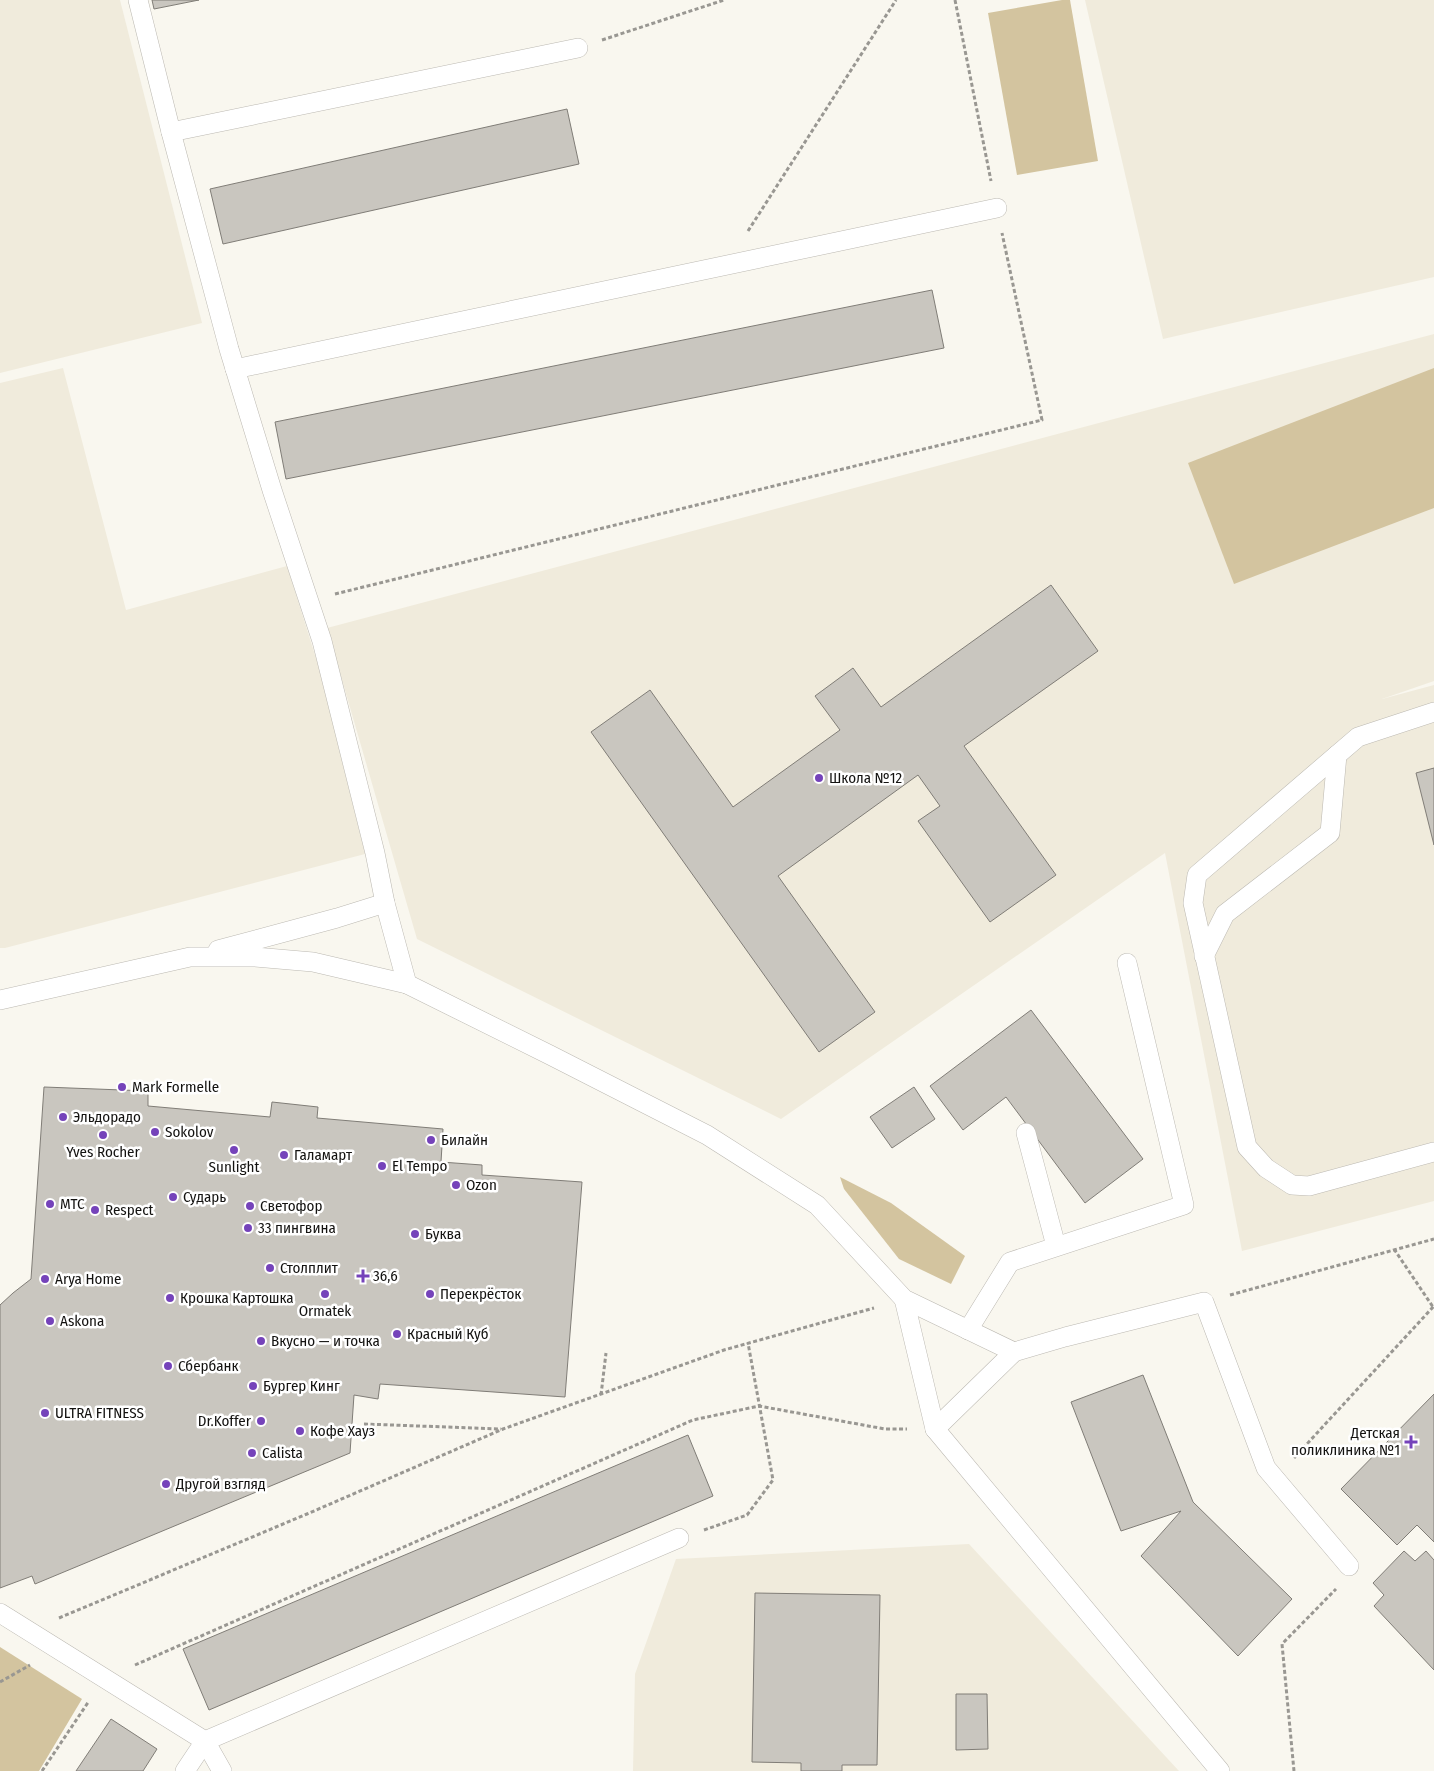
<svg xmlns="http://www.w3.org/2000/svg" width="1434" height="1771" font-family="'Fira Sans Condensed',sans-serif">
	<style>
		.built { fill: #f0ebdc }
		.green { fill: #d3c49f }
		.building { fill: #c9c6bf; stroke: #807d77 }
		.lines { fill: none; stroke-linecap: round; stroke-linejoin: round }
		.lane-casing { stroke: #bcb9b2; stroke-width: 20 }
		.path { stroke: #999792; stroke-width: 3; stroke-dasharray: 4 2.5; stroke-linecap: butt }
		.lane { stroke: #fff; stroke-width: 19 }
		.poi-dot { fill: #7543ba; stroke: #fff; stroke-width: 2 }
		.labels { text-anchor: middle; stroke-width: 5; stroke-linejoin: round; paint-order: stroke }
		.poi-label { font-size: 15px; fill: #131210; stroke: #fff; text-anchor: start }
	</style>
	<rect width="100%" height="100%" fill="#f9f7ef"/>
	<g class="built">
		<path d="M0,0h120l82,323 -202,50z"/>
		<path d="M1085,0h349v277l-271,62z"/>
		<path d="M1434,334v347l-52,18 52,-14v516l-192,50 -77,-398 -384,266 -364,-180 -90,-311z"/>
		<path d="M63,368l63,242 161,-44 33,105 45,183 -360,94h-5v-565z"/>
		<path d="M969,1544l210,227h-546l2,-97 41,-115z"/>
	</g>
	<g class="green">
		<path d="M1062,0h8l28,161 -81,14 -29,-162z"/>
		<path d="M1434,368v140l-200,76 -46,-121z"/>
		<path d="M840,1177l51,26 74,53 -14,28 -52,-25 -55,-70z"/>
		<path d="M0,1647l82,52 -43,72h-39z"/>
	</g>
	<g class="building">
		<path d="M152,0h47l-45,9z"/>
		<path d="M567,109l12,55 -356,80 -13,-55z"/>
		<path d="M932,290l12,58 -658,131 -11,-57z"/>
		<path d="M1051,585l47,66 -134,95 92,129 -66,47 -72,-101 22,-15 -22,-31 -140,101 97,136 -56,40 -228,-320 59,-42 83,117 107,-77 -25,-34 38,-28 28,39z"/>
		<path d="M1434,768v77l-18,-72z"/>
		<path d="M1031,1010l112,149 -58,44 -79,-106 -43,33 -33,-44z"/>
		<path d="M44,1087l104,4v15l122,11 2,-15 46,5 -1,11 126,11 -2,33 41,3v10l100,7 -17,215 -185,-13 -2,15 -24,-4 -4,58 -315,131 -3,-8 -32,12v-283l13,-12 18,-14z"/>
		<path d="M914,1087l21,32 -43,29 -22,-31z"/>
		<path d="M1143,1375l50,127 99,97 -54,57 -97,-100 40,-45 -60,20 -50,-129z"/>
		<path d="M1434,1394v148l-17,-17 -20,20 -56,-56z"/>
		<path d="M688,1435l25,61 -504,214 -26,-61z"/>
		<path d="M1404,1551l11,10 11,-10 8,9v110l-60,-64 10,-11 -11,-12z"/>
		<path d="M755,1593l125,2 -3,170h-35v6h-41v-8l-49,-1z"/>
		<path d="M956,1694h31l1,55 -32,1z"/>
		<path d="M111,1719l46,30 -14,22h-67z"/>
	</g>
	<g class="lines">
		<defs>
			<g id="lane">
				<path d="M138,0l33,132 58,217 43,141 50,151 53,212 10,50 22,81"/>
				<path d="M171,132l407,-84"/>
				<path d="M235,369l762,-161"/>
				<path d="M1434,712l-76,25 -161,138 -4,28 54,244 19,21 26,17 17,1 125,-34"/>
				<path d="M218,950l119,-32 48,-15"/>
				<path d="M1204,956l21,-42 105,-81 7,-78"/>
				<path d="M0,1000l190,-43h65l58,5 94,22 143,71 157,80 110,70 87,94 110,53"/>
				<path d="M1026,1133l30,113"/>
				<path d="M904,1299l31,130 285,342"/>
				<path d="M968,1330l42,-68 174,-57 -57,-242"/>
				<path d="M935,1429l79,-77 51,-15 139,-35 62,166 83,98"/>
				<path d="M0,1613l205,128 -20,30"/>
				<path d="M222,1771l-17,-30 474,-203"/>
			</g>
		</defs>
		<use href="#lane" class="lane-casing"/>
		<g class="path">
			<path d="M955,0l36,181"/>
			<path d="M602,40l122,-40"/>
			<path d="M748,231l148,-231"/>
			<path d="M335,594l707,-174 -40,-187"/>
			<path d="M1394,1249l39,58"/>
			<path d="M1230,1295l204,-56"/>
			<path d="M601,1395l5,-42"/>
			<path d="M364,1424l137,5"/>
			<path d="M1294,1458l140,-152"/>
			<path d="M704,1530l43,-15 26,-35 -25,-137"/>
			<path d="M59,1618l248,-104 196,-85 221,-79 150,-42"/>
			<path d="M135,1665l558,-245 66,-14 126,23h22"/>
			<path d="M0,1682l30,-17"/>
			<path d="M42,1771l47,-70"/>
			<path d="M1294,1771l-12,-127 54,-55"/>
		</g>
		<use href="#lane" class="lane"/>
	</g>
	<g class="poi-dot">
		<circle cx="819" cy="778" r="5"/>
		<circle cx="122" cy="1087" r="5"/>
		<circle cx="63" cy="1117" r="5"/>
		<circle cx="155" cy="1132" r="5"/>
		<circle cx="103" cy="1135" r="5"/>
		<circle cx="431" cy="1140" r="5"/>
		<circle cx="234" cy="1150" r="5"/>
		<circle cx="284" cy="1155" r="5"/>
		<circle cx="382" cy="1166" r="5"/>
		<circle cx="456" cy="1185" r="5"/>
		<circle cx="173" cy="1197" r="5"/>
		<circle cx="50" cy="1204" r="5"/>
		<circle cx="250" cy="1206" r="5"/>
		<circle cx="95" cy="1210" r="5"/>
		<circle cx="248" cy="1228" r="5"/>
		<circle cx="415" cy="1234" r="5"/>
		<circle cx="270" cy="1268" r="5"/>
		<path d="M360.5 1268.5h5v5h5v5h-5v5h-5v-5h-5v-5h5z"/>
		<circle cx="45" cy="1279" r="5"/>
		<circle cx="325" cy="1294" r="5"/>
		<circle cx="430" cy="1294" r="5"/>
		<circle cx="170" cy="1298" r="5"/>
		<circle cx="50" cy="1321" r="5"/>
		<circle cx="397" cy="1334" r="5"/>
		<circle cx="261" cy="1341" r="5"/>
		<circle cx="168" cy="1366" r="5"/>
		<circle cx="253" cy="1386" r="5"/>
		<circle cx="45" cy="1413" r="5"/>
		<circle cx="261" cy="1421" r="5"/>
		<circle cx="300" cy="1431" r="5"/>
		<path d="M1408.5 1434.5h5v5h5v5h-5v5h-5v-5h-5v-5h5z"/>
		<circle cx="252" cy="1453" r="5"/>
		<circle cx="166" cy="1484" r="5"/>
	</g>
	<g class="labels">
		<g class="poi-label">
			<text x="829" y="783">Школа №12</text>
			<text x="132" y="1092">Mark Formelle</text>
			<text x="73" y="1122">Эльдорадо</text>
			<text x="165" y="1137">Sokolov</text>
			<text x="441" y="1145">Билайн</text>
			<text x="103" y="1157" text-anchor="middle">Yves Rocher</text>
			<text x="294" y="1160">Галамарт</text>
			<text x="392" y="1171">El Tempo</text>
			<text x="234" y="1172" text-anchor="middle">Sunlight</text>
			<text x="466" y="1190">Ozon</text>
			<text x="183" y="1202">Сударь</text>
			<text x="60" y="1209">МТС</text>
			<text x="260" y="1211">Светофор</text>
			<text x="105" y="1215">Respect</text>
			<text x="258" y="1233">33 пингвина</text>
			<text x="425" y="1239">Буква</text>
			<text x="280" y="1273">Столплит</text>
			<text x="373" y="1281">36,6</text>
			<text x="55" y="1284">Arya Home</text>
			<text x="440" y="1299">Перекрёсток</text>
			<text x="180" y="1303">Крошка Картошка</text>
			<text x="325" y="1316" text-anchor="middle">Ormatek</text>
			<text x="60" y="1326">Askona</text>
			<text x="407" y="1339">Красный Куб</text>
			<text x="271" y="1346">Вкусно — и точка</text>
			<text x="178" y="1371">Сбербанк</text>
			<text x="263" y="1391">Бургер Кинг</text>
			<text x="55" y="1418">ULTRA FITNESS</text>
			<text x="251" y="1426" text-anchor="end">Dr.Koffer</text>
			<text x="310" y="1436">Кофе Хауз</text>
			<text x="1400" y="1438" text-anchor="end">Детская<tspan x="1400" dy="17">поликлиника №1</tspan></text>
			<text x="262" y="1458">Calista</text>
			<text x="176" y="1489">Другой взгляд</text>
		</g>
	</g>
</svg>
